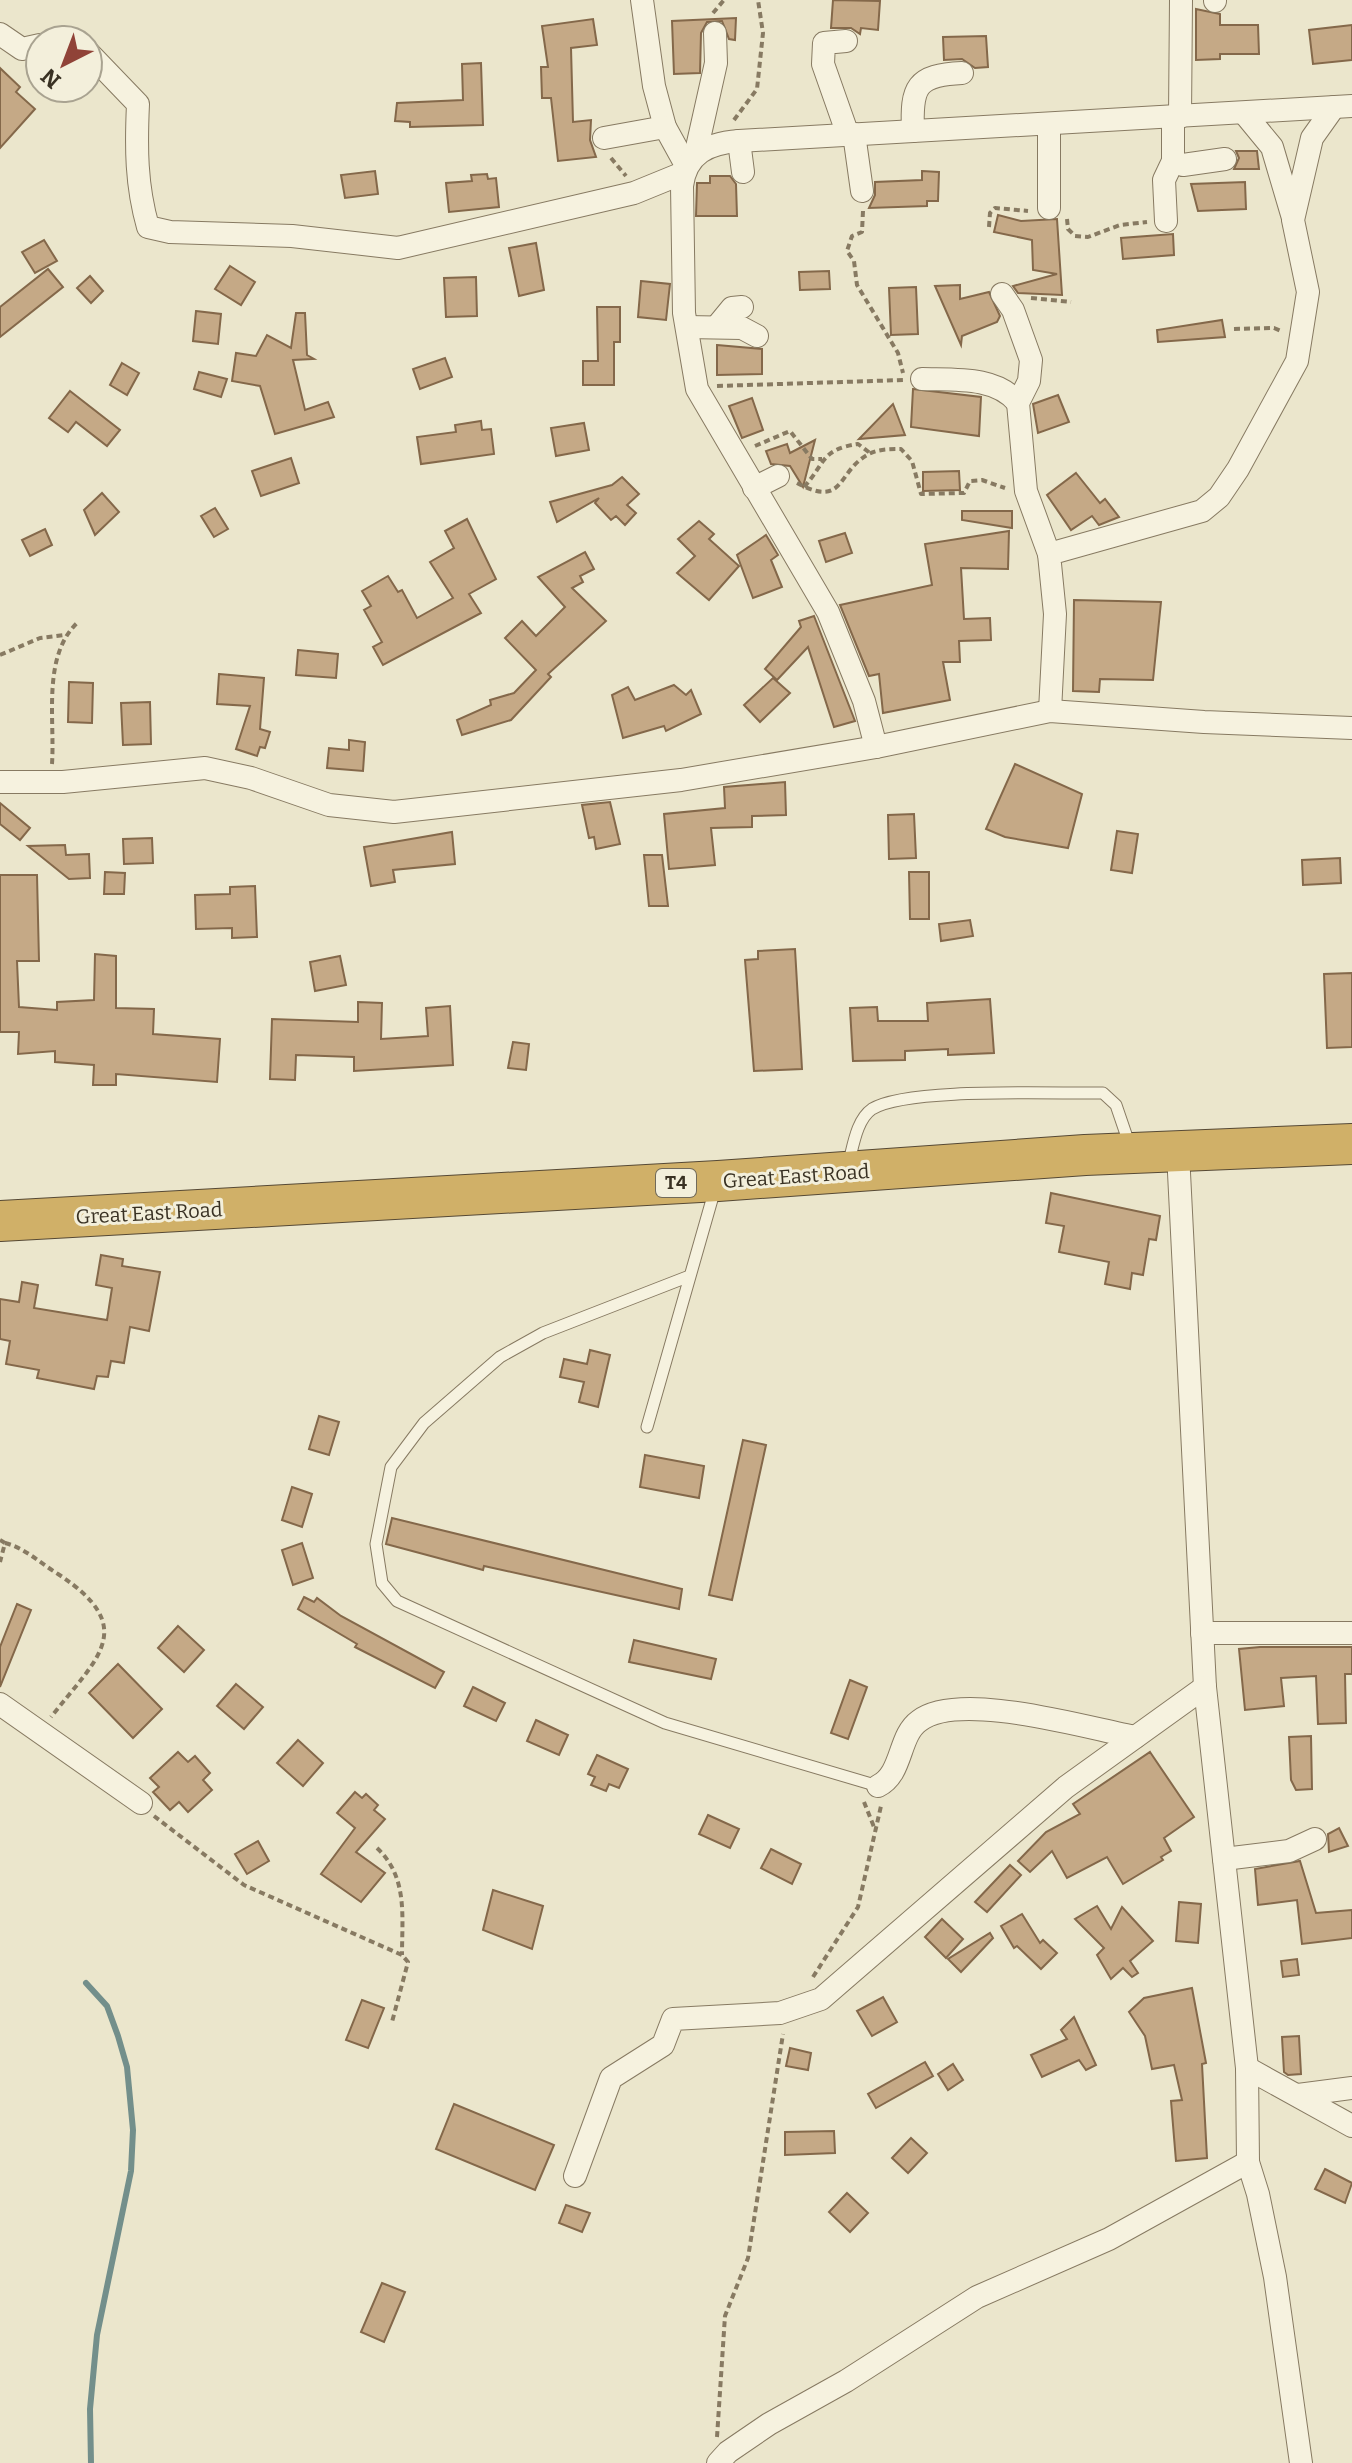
<svg xmlns="http://www.w3.org/2000/svg" width="1352" height="2463" font-family="Bitter,serif">
	<style>
		.lines { fill: none; stroke-linecap: round; stroke-linejoin: round }
		.stream { stroke: #738f8b; stroke-width: 6 }
		.building { fill: #c5a986; stroke: #84684a; stroke-width: 2 }
		.lane-casing { stroke: #877a62; stroke-width: 13 }
		.street-casing { stroke: #877a62; stroke-width: 24 }
		.highway-casing { stroke: #564935; stroke-width: 42 }
		.path { stroke: #877a62; stroke-width: 4; stroke-dasharray: 6 4; stroke-linecap: butt }
		.lane { stroke: #f6f2df; stroke-width: 11 }
		.street { stroke: #f6f2df; stroke-width: 22 }
		.highway { stroke: #d0b068; stroke-width: 40 }
		.labels { text-anchor: middle; stroke-width: 6; stroke-linejoin: round; paint-order: stroke }
		.shield { fill: #f3efdb; stroke: #716a5a; stroke-width: 2 }
		.shield-label { font-size: 18px; font-weight: bold; fill: #393123 }
		.street-label { font-size: 20px; fill: #393123; stroke: #f3efdb }
	</style>
	<rect width="100%" height="100%" fill="#ebe6cc"/>
	<g class="lines">
		<path class="stream" d="M86,1983l21,23 11,30 9,31 6,63 -2,41 -34,164 -7,74 1,54"/>
	</g>
	<g class="building">
		<path d="M833,0l47,1 -2,29 -17,-2 -1,6 -9,-6h-20z"/>
		<path d="M1196,9l24,5v11h38l1,29h-39v5l-24,1z"/>
		<path d="M736,18l-1,22 -6,-1 -7,-18 -15,1 -6,11 -1,40 -26,1 -2,-53z"/>
		<path d="M593,19l4,26 -26,3 2,74 18,-2 -1,20 6,17 -38,4 -7,-63h-9l-1,-31h7l-6,-41z"/>
		<path d="M1352,25v35l-39,4 -4,-34z"/>
		<path d="M986,36l2,31 -13,1 -13,-9 -18,1 -1,-23z"/>
		<path d="M481,63l2,62 -73,2v-5l-15,-1 2,-18 66,-3 -1,-36z"/>
		<path d="M0,68l20,19 -4,5 19,17 -35,39z"/>
		<path d="M1236,151h21l2,18h-25l5,-11z"/>
		<path d="M375,171l3,23 -33,4 -4,-23z"/>
		<path d="M922,171l17,1 -1,29h-11v5l-58,2 6,-13v-13l47,-2z"/>
		<path d="M487,174l1,5 8,-1 3,29 -50,5 -3,-29 26,-2 -1,-6z"/>
		<path d="M710,176h20l6,8 1,32h-41l1,-33h13z"/>
		<path d="M1245,182l1,27 -48,2 -7,-27z"/>
		<path d="M998,215l23,6 36,-2 5,76 -44,-2 -5,-7 44,-12 -24,-4 -1,-30 -38,-8z"/>
		<path d="M1173,234l1,21 -51,4 -2,-21z"/>
		<path d="M44,240l13,21 -22,12 -13,-21z"/>
		<path d="M536,243l8,47 -25,6 -10,-48z"/>
		<path d="M230,266l25,16 -14,23 -26,-16z"/>
		<path d="M48,269l15,18 -63,50v-30z"/>
		<path d="M829,271l1,18 -30,1 -1,-18z"/>
		<path d="M90,276l13,15 -12,12 -14,-15z"/>
		<path d="M476,277l1,39 -31,1 -2,-39z"/>
		<path d="M641,281l29,3 -4,36 -28,-3z"/>
		<path d="M960,285v14l29,-7 11,24 -3,6 -35,14 -1,9 -26,-59z"/>
		<path d="M916,287l2,47 -27,1 -2,-47z"/>
		<path d="M597,307h23v35h-6v43h-31v-24h15z"/>
		<path d="M196,311l25,3 -3,30 -25,-3z"/>
		<path d="M296,313h9l2,42 7,4 -21,1 12,50 23,-8 6,15 -59,17 -15,-48 -28,-5 4,-28 20,3 11,-21 24,13z"/>
		<path d="M1222,320l3,17 -67,5 -1,-12z"/>
		<path d="M717,345l45,4v25l-45,1z"/>
		<path d="M445,358l7,19 -32,12 -7,-20z"/>
		<path d="M122,363l17,10 -12,22 -17,-10z"/>
		<path d="M199,372l28,7 -6,18 -27,-8z"/>
		<path d="M913,389l68,8 -2,39 -68,-9z"/>
		<path d="M70,391l50,39 -13,16 -31,-24 -8,10 -19,-14z"/>
		<path d="M1058,395l11,27 -31,11 -5,-29z"/>
		<path d="M752,398l11,32 -21,8 -13,-32z"/>
		<path d="M893,404l12,31 -46,4z"/>
		<path d="M481,421l1,9 9,-1 3,25 -73,10 -4,-27 39,-5 -1,-7z"/>
		<path d="M584,423l5,27 -33,6 -5,-28z"/>
		<path d="M815,440l-12,47 -13,-21 -19,-2 -5,-13 21,-7 3,9z"/>
		<path d="M291,458l8,25 -38,13 -9,-25z"/>
		<path d="M959,471l1,19 -37,1v-19z"/>
		<path d="M1076,473l24,30 5,-4 14,18 -20,8 -7,-9 -21,14 -24,-35z"/>
		<path d="M622,477l17,17 -12,11 9,8 -11,12 -9,-9 -5,4 -16,-17 4,-5 -42,24 -7,-20 62,-17z"/>
		<path d="M102,493l17,19 -24,23 -11,-25z"/>
		<path d="M215,508l13,21 -14,8 -13,-21z"/>
		<path d="M962,511h50v17l-50,-8z"/>
		<path d="M467,519l29,60 -27,15 12,19 -98,52 -10,-18 9,-5 -18,-32 7,-4 -9,-15 26,-15 10,16 4,-2 15,28 36,-20 -23,-36 24,-14 -9,-17z"/>
		<path d="M699,521l15,13 -5,5 30,27 -30,34 -32,-27 18,-17 -17,-17z"/>
		<path d="M45,529l7,16 -22,11 -8,-16z"/>
		<path d="M1009,531l-1,38 -47,-1 3,51 26,-1 1,22 -32,1 1,21h-17l7,38 -67,13 -4,-39 -10,2 -29,-71 92,-20 -7,-41z"/>
		<path d="M845,533l7,20 -26,9 -7,-21z"/>
		<path d="M766,535l12,20 -7,5 11,27 -29,11 -16,-43z"/>
		<path d="M585,552l9,17 -14,7 3,6 -11,6 34,33 -58,53 3,3 -40,43 -49,15 -5,-15 34,-15 -1,-5 24,-7 22,-23 -31,-32 17,-17 14,15 29,-29 -27,-30z"/>
		<path d="M1074,600l87,2 -8,78 -53,-1 -1,13 -26,-1z"/>
		<path d="M814,616l41,105 -21,6 -26,-80 -31,33 -12,-11 36,-42 -2,-6z"/>
		<path d="M298,650l40,4 -2,24 -40,-3z"/>
		<path d="M219,674l45,4 -4,51 10,3 -5,16 -5,-1 -3,9 -21,-7 14,-43 -33,-2z"/>
		<path d="M773,678l17,15 -30,29 -16,-17z"/>
		<path d="M69,682l24,1 -1,40 -24,-1z"/>
		<path d="M674,685l12,10 5,-5 10,24 -35,17 -2,-5 -41,12 -11,-43 16,-8 7,13z"/>
		<path d="M150,702l1,42 -28,1 -2,-42z"/>
		<path d="M349,740l16,2 -2,29 -36,-3 2,-20 20,2z"/>
		<path d="M1015,764l67,30 -14,54 -63,-11 -19,-8z"/>
		<path d="M785,782l1,33 -34,1v11l-41,1 4,37 -46,4 -5,-55 61,-6 -1,-21z"/>
		<path d="M610,802l10,42 -24,5 -2,-12 -5,1 -7,-33z"/>
		<path d="M0,803l30,25 -10,12 -20,-16z"/>
		<path d="M914,814l2,44 -27,1 -1,-44z"/>
		<path d="M1117,831l21,3 -6,39 -21,-3z"/>
		<path d="M452,832l3,32 -62,6 2,12 -24,4 -7,-39z"/>
		<path d="M152,838l1,25 -29,1 -1,-25z"/>
		<path d="M65,845l1,10 23,-1 1,24 -21,1 -41,-33z"/>
		<path d="M644,855h18l6,51h-19z"/>
		<path d="M1340,858l1,25 -38,2 -1,-25z"/>
		<path d="M105,872l20,1 -1,21h-20z"/>
		<path d="M909,872h20v47h-19z"/>
		<path d="M0,875h37l2,86h-22l2,46 38,3v-8l37,-2 1,-46 21,2v52l38,1 -1,25 67,5 -3,43 -101,-8v11h-23l1,-20 -39,-3v-11l-37,3 1,-22h-19z"/>
		<path d="M255,886l2,51 -25,1v-10l-36,1 -1,-34 35,-1v-7z"/>
		<path d="M970,920l3,16 -32,5 -2,-17z"/>
		<path d="M795,949l7,120 -48,2 -9,-111 13,-1v-8z"/>
		<path d="M340,956l6,29 -31,6 -5,-29z"/>
		<path d="M1352,973v74l-25,1 -3,-74z"/>
		<path d="M990,999l4,54 -46,2v-6l-43,2v9l-52,1 -3,-53 27,-1 1,14h50l-1,-18z"/>
		<path d="M358,1002l24,1 -1,36 47,-3 -2,-28 24,-2 3,59 -99,6v-14l-58,-2 -1,25 -25,-1 2,-60 86,3z"/>
		<path d="M513,1042l16,2 -3,26 -18,-2z"/>
		<path d="M1051,1193l109,23 -4,24 -7,-1 -6,36 -11,-2 -2,16 -25,-5 4,-22 -50,-10 5,-26 -18,-3z"/>
		<path d="M101,1255l22,4 -1,7 38,6 -11,59 -19,-4 -6,36 -13,-2 -3,16 -11,-1 -3,13 -57,-11 2,-8 -33,-6 4,-23 -10,-2v-40l19,3 3,-20 16,3 -4,23 73,12 5,-32 -16,-3z"/>
		<path d="M590,1350l20,5 -12,52 -19,-5 5,-20 -24,-5 4,-18 23,5z"/>
		<path d="M319,1416l20,6 -10,33 -20,-6z"/>
		<path d="M743,1440l23,5 -34,155 -23,-5z"/>
		<path d="M645,1455l59,11 -5,32 -59,-11z"/>
		<path d="M292,1487l20,7 -10,33 -20,-7z"/>
		<path d="M392,1518l290,71 -3,20 -195,-43 -1,4 -97,-26z"/>
		<path d="M302,1543l11,35 -20,7 -11,-35z"/>
		<path d="M304,1597l10,5 3,-4 24,18 103,56 -9,16 -80,-41 2,-3 -59,-35z"/>
		<path d="M17,1604l14,6 -31,77v-40z"/>
		<path d="M178,1626l26,24 -20,22 -26,-24z"/>
		<path d="M634,1640l82,19 -5,20 -82,-17z"/>
		<path d="M1260,1647h92v27h-7l1,49 -28,1 -2,-48 -35,2 3,28 -39,4 -6,-61z"/>
		<path d="M118,1664l44,45 -29,29 -44,-45z"/>
		<path d="M850,1680l17,7 -19,52 -17,-6z"/>
		<path d="M236,1684l27,23 -19,22 -27,-23z"/>
		<path d="M473,1687l32,16 -9,18 -32,-15z"/>
		<path d="M536,1720l32,15 -9,20 -32,-14z"/>
		<path d="M1311,1736l1,53 -16,1 -5,-10 -2,-43z"/>
		<path d="M298,1740l25,23 -20,23 -26,-23z"/>
		<path d="M178,1752l10,10 7,-6 15,17 -7,7 9,10 -24,22 -9,-10 -9,8 -17,-18 6,-5 -9,-9z"/>
		<path d="M1150,1752l44,65 -30,21 7,13 -10,6 2,3 -40,24 -16,-27 -40,21 -15,-27 -22,21 -12,-11 28,-29 34,-18 -7,-10z"/>
		<path d="M597,1755l31,14 -9,19 -10,-4 -3,7 -15,-6 4,-8 -7,-3z"/>
		<path d="M355,1792l7,6 4,-4 12,11 -4,5 11,9 -29,33 29,21 -24,29 -40,-28 34,-46 -18,-15z"/>
		<path d="M708,1815l31,14 -9,19 -31,-14z"/>
		<path d="M1339,1828l9,18 -19,6 -1,-18z"/>
		<path d="M258,1841l11,20 -22,13 -12,-20z"/>
		<path d="M771,1849l30,15 -9,20 -31,-16z"/>
		<path d="M1300,1861l16,52 36,-3v28l-50,6 -5,-44 -39,5 -3,-36z"/>
		<path d="M1010,1865l11,10 -34,37 -12,-10z"/>
		<path d="M493,1890l50,16 -11,43 -49,-19z"/>
		<path d="M1179,1902l22,2 -3,39 -22,-2z"/>
		<path d="M1097,1906l14,23 11,-22 31,34 -23,20 8,12 -6,4 -9,-9 -12,11 -14,-24 7,-7 -29,-29z"/>
		<path d="M1022,1914l18,29 3,-3 14,13 -16,16 -24,-23 -3,2 -13,-22z"/>
		<path d="M942,1919l21,20 -17,19 -21,-21z"/>
		<path d="M990,1933l3,5 -32,34 -13,-13z"/>
		<path d="M1297,1959l2,16 -16,2 -2,-16z"/>
		<path d="M1192,1988l14,75 -4,1 5,94 -31,3 -5,-60 11,-1 -8,-35 -22,4 -7,-33 -16,-24 15,-14z"/>
		<path d="M883,1997l14,25 -25,14 -15,-25z"/>
		<path d="M362,2000l22,8 -16,40 -22,-8z"/>
		<path d="M1074,2017l22,48 -10,5 -7,-10 -37,17 -11,-22 36,-16 -6,-9z"/>
		<path d="M1299,2036l2,38 -13,1 -4,-3 -2,-35z"/>
		<path d="M790,2048l21,5 -3,17 -22,-4z"/>
		<path d="M925,2062l8,14 -57,32 -8,-14z"/>
		<path d="M953,2064l10,16 -15,10 -10,-16z"/>
		<path d="M454,2104l100,41 -19,45 -99,-41z"/>
		<path d="M834,2131l1,22 -50,2v-23z"/>
		<path d="M911,2138l16,15 -19,20 -16,-15z"/>
		<path d="M1325,2169l27,14 -7,20 -30,-14z"/>
		<path d="M847,2193l21,20 -18,19 -21,-20z"/>
		<path d="M566,2205l24,8 -8,19 -23,-9z"/>
		<path d="M382,2283l23,9 -21,50 -23,-10z"/>
	</g>
	<g class="lines">
		<defs>
			<g id="lane">
				<path d="M848,1165c5,-17 8,-45 24,-56 35,-22 183,-15 231,-16l13,12 14,41"/>
				<path d="M687,1277l-144,56 -43,24 -76,66 -33,44 -15,77 6,39 15,18 268,122 213,63"/>
				<path d="M647,1427l68,-238"/>
			</g>
			<g id="street">
				<path d="M642,0l12,86 11,41 22,40"/>
				<path d="M1215,0v1"/>
				<path d="M0,34l22,15 18,-4"/>
				<path d="M846,41l-22,2 -1,21 25,71"/>
				<path d="M88,52l50,52c-2,43 -2,81 10,123l22,5 122,4 106,12 236,-55 49,-20"/>
				<path d="M1244,113l28,34 21,71"/>
				<path d="M1180,117l1,-117"/>
				<path d="M1173,118v43l10,4 42,-6"/>
				<path d="M1049,124v84"/>
				<path d="M913,131c-2,-44 3,-56 49,-58"/>
				<path d="M854,134l8,57"/>
				<path d="M604,138l61,-11"/>
				<path d="M739,141l4,31"/>
				<path d="M696,152l20,-89 -1,-30"/>
				<path d="M1166,221l-2,-41 9,-19"/>
				<path d="M1002,294l11,16 18,50 -2,21 -11,22 8,88 23,63"/>
				<path d="M718,325l14,-17 10,-1"/>
				<path d="M687,327l55,1 15,8"/>
				<path d="M922,379c33,1 74,-3 96,24"/>
				<path d="M754,488l24,-12"/>
				<path d="M1050,711l5,-97 -6,-60 153,-43 17,-14 19,-28 59,-108 11,-69 -15,-72 19,-82 22,-31"/>
				<path d="M876,747l-12,-46 -36,-89 -131,-223 -13,-76 -2,-127c4,-33 27,-43 57,-45l613,-35"/>
				<path d="M0,782h63l142,-14 46,10 78,27 65,7 287,-32 195,-33 174,-36 154,11 148,6"/>
				<path d="M1178,1153l27,534 42,381 1,94 10,32 17,83 26,186"/>
				<path d="M1202,1633h150"/>
				<path d="M0,1704l141,99"/>
				<path d="M878,1786c25,-12 20,-50 41,-65 40,-31 167,7 216,16"/>
				<path d="M1224,1859l65,-8 26,-12"/>
				<path d="M1247,2068l105,58"/>
				<path d="M1298,2095l54,-7"/>
				<path d="M575,2176l36,-98 52,-33 10,-26 107,-6 41,-14 245,-212 139,-100"/>
				<path d="M718,2463l10,-11 41,-28 77,-43 131,-84 132,-58 139,-77"/>
			</g>
			<path id="highway" d="M0,1221l718,-40 367,-26 267,-11"/>
		</defs>
		<use href="#lane" class="lane-casing"/>
		<use href="#street" class="street-casing"/>
		<use href="#highway" class="highway-casing"/>
		<g class="path">
			<path d="M713,13l11,-13"/>
			<path d="M734,120l23,-31 6,-56 -5,-33"/>
			<path d="M611,158l15,18"/>
			<path d="M863,211l-1,21 -10,4 -5,15 7,10 3,24 41,68 5,20"/>
			<path d="M1067,219l1,10 7,7 13,1 32,-12 27,-3"/>
			<path d="M989,227l1,-14 5,-5 33,3"/>
			<path d="M1031,298l40,4"/>
			<path d="M1234,329l40,-1 7,3"/>
			<path d="M717,386l187,-6"/>
			<path d="M755,446l35,-15 22,28h10"/>
			<path d="M797,483c49,26 39,-12 72,-29 9,-5 23,-5 32,-5l11,12 9,33 43,-1 6,-12 12,-1 23,8"/>
			<path d="M804,487c21,-23 17,-38 54,-43l12,9"/>
			<path d="M0,655l40,-17 24,-3"/>
			<path d="M52,764c3,-45 -10,-107 25,-141"/>
			<path d="M0,1540l5,3 -5,19"/>
			<path d="M5,1543c20,5 35,20 53,31 82,54 39,84 -7,143"/>
			<path d="M864,1802l10,25"/>
			<path d="M154,1816l90,69 158,70 6,7 -16,60"/>
			<path d="M377,1848c31,29 25,68 25,107"/>
			<path d="M813,1977l45,-70 23,-101"/>
			<path d="M717,2437l8,-121 23,-58 35,-224"/>
		</g>
		<use href="#lane" class="lane"/>
		<use href="#street" class="street"/>
		<use href="#highway" class="highway"/>
	</g>
	<g class="labels">
		<rect class="shield" x="656" y="1169" width="40" height="28" rx="6"/>
		<g class="shield-label">
			<text x="676" y="1189">T4</text>
		</g>
		<g class="street-label">
			<text transform="translate(796 1176) rotate(-4)" y="7">Great East Road</text>
			<text transform="translate(149 1213) rotate(-3)" y="7">Great East Road</text>
		</g>
	</g>
	<g transform="translate(64 64) rotate(222)"><circle r="38" fill="#f3efdb" stroke="#a9a391" stroke-width="2"/>
	<path d="M0-6L14 30L0 20L-14 30Z" fill="#904338"/>
	<text y="-12" font-size="22" font-weight="bold" text-anchor="middle" fill="#393123">N</text>
	</g>
</svg>
